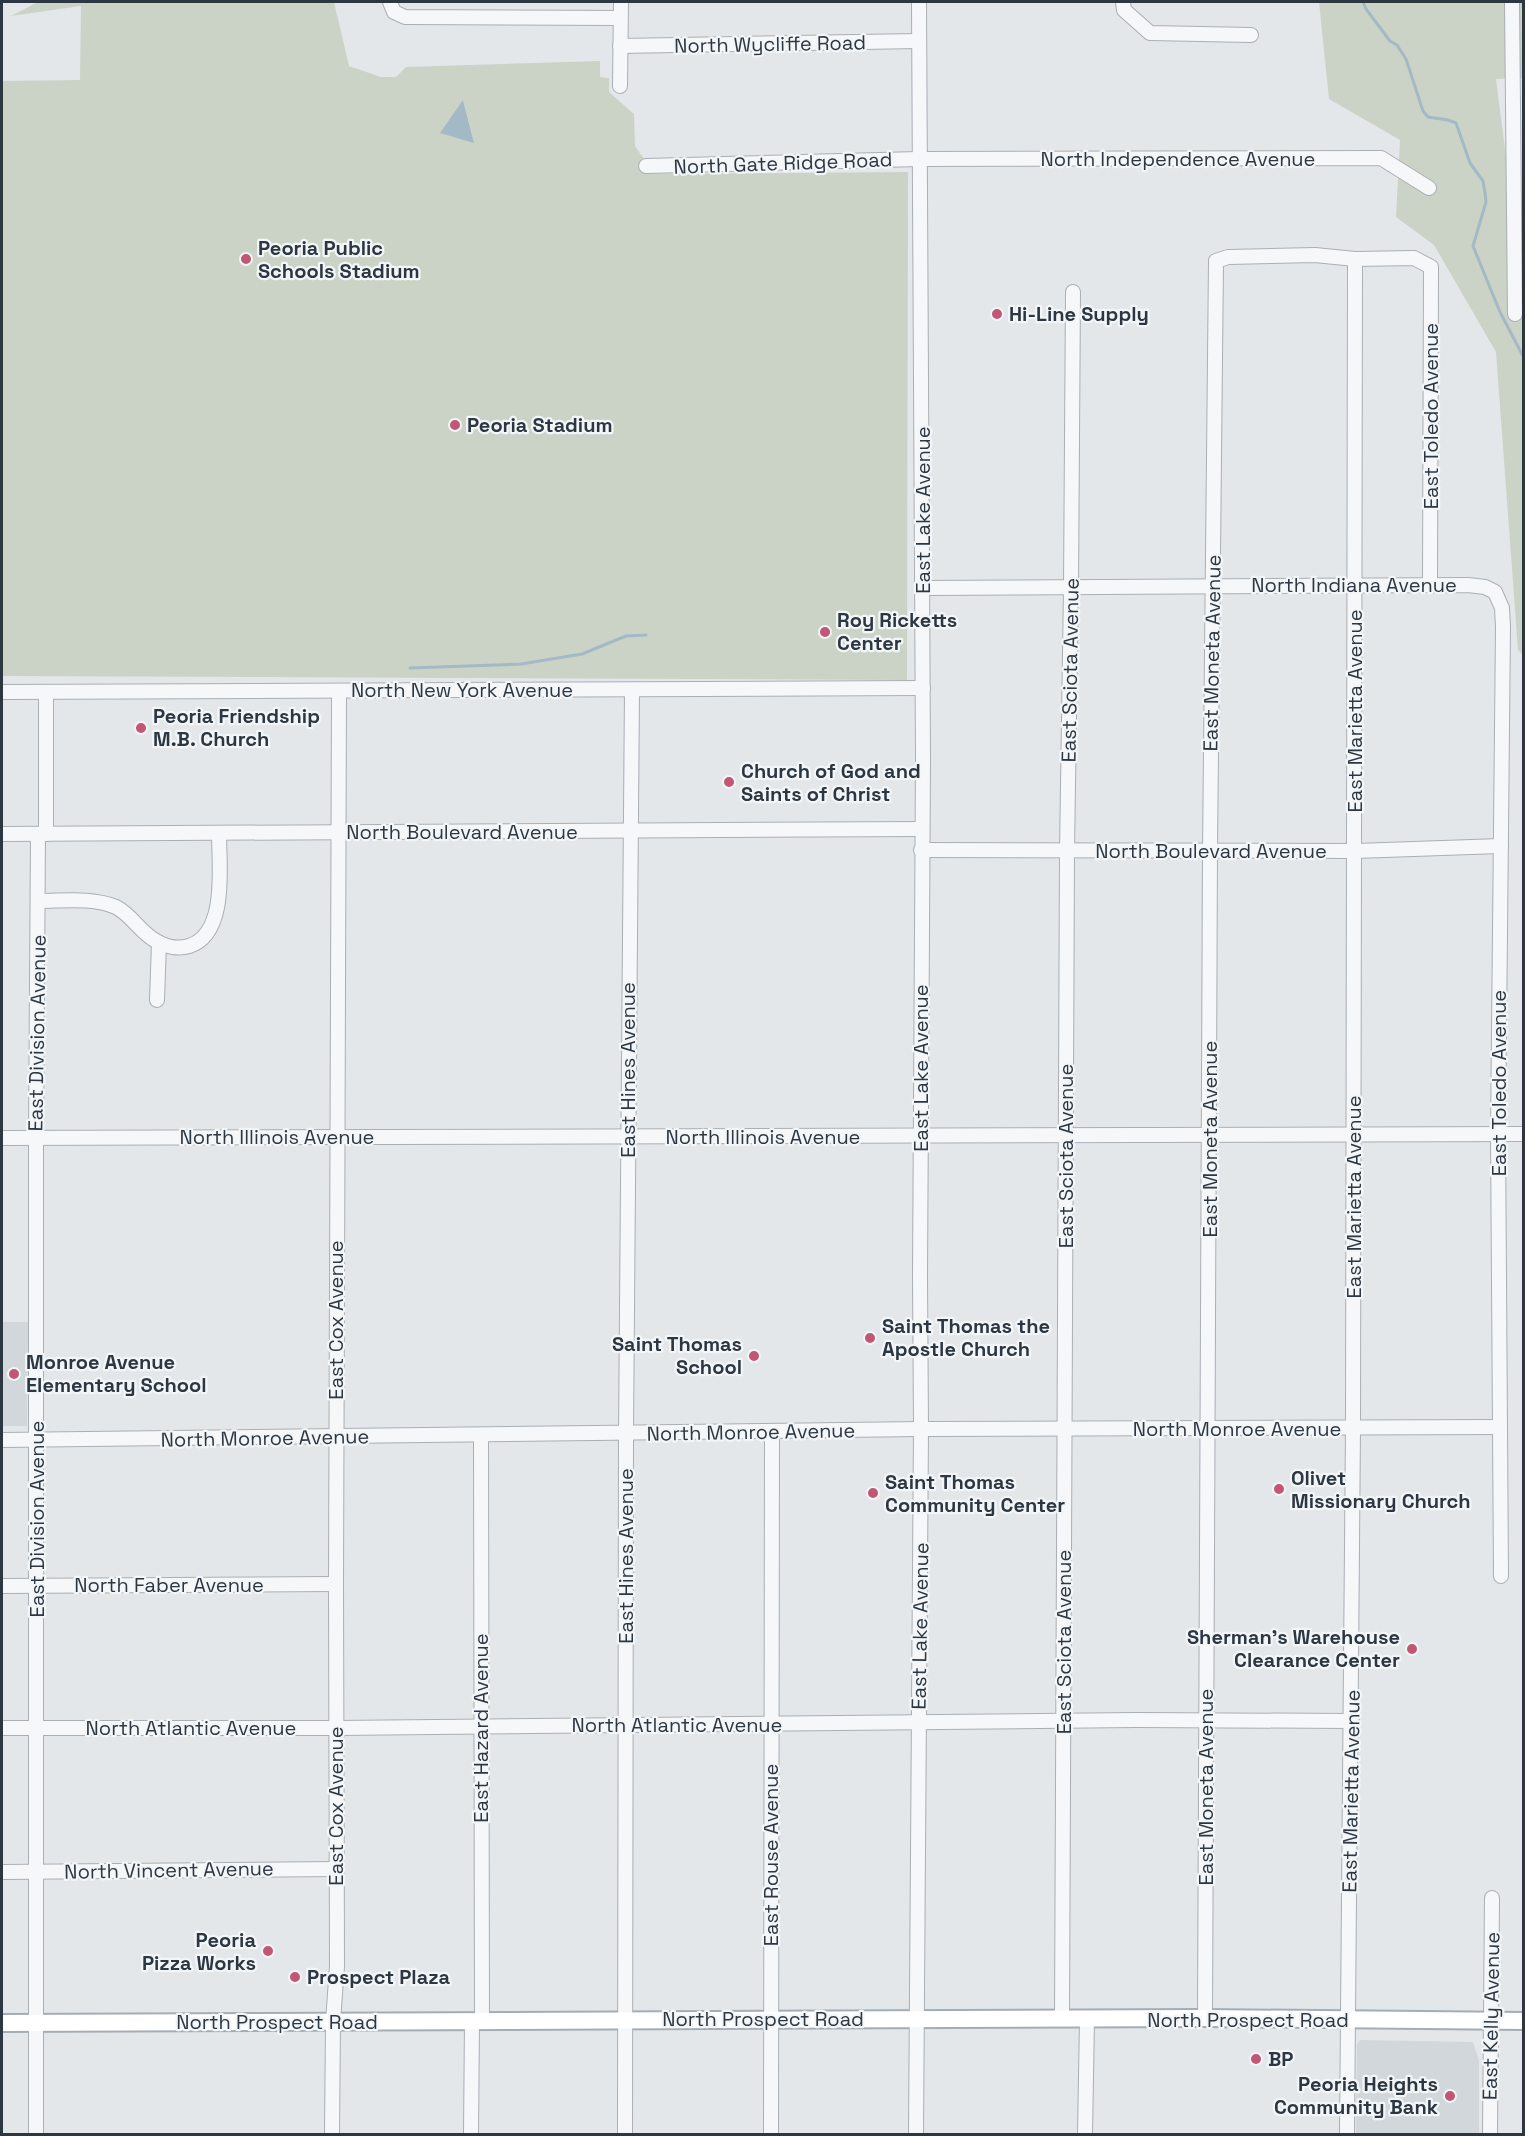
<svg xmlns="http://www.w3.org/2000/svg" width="1525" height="2136" font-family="'Space Grotesk',sans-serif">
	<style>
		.built { fill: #d2d7dc }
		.green { fill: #cbd3c6 }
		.water { fill: #a3b9c6 }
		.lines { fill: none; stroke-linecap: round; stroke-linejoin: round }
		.stream { stroke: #a3b9c6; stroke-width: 3 }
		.minor-casing { stroke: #a9afb4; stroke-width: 16 }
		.major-casing { stroke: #a4adb5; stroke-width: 20 }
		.minor { stroke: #f6f7f9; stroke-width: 14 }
		.major { stroke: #fff; stroke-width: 16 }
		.poi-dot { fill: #c15775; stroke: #f3f6f8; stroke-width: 2 }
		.labels { text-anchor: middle; stroke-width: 4.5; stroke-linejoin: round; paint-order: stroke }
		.street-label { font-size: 20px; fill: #2d3741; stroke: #f3f6f8 }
		.poi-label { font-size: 20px; font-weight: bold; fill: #2d3741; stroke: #f3f6f8; text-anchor: start }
	</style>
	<rect width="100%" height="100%" fill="#e4e7ea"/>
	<g class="built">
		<path d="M2,1322h26l-1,104h-25z"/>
		<path d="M1360,2040l113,2 6,19v73h-123l1,-90z"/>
	</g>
	<g class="green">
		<path d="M38,2h296l15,64 32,11h15l10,-10 194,-6v16l9,1v14l25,22 1,32 18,26 -4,2 259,-2 -1,508 -905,-4v-595l78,-1 1,-74 -70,10z"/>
		<path d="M1319,2h204v76l-27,1 28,217 -1,359 -5,-5 -22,-298 -62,-107 -38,-28 4,-77 -71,-41z"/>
	</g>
	<path class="water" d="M463,100v1l11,42 -34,-10z"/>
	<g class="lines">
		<g class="stream">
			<path d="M1363,2l3,7 24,32 7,4 9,14 17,52 5,6 20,3 8,3 14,40 13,18 2,12 1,9 -13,44 27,66 24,46"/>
			<path d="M410,668l111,-4 61,-10 44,-18 20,-1"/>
		</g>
		<defs>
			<g id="minor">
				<path d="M390,2l4,10 11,5 215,1"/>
				<path d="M1123,2l1,8 26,23 101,2"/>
				<path d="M1512,2l3,312"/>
				<path d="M620,46l299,-5"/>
				<path d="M620,86l1,-84"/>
				<path d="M646,166l273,-7 462,-1 48,30"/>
				<path d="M923,588l545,-3 17,2 10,5 7,16 1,19 -5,507 3,442"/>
				<path d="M2,692l921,-4"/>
				<path d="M46,692v142"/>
				<path d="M2,834l920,-5"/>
				<path d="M921,850l434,1 146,-5"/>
				<path d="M39,901c25,0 53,-4 77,6 16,8 25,27 42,35 9,5 21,7 31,4 39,-12 30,-81 30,-112"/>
				<path d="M157,1000l2,-57"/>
				<path d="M2,1138l1522,-4"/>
				<path d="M481,1435l1,586"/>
				<path d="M2,1440l919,-11 579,-2"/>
				<path d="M2,1586l334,-2"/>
				<path d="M2,1728h334l800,-8 216,1"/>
				<path d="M2,1872l334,-3"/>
				<path d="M1205,2018l5,-1168 6,-589 12,-4 87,-2 40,4 59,-1 17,9 -1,317"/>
				<path d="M1062,2019l5,-1168 4,-263 2,-296"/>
				<path d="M36,2134v-996l2,-304"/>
				<path d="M332,2134l1,-112 4,-56 -1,-382 3,-893"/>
				<path d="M471,2134l1,-113"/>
				<path d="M625,2134l1,-701 6,-743"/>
				<path d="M771,2134l1,-702"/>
				<path d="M916,2134l5,-705 -1,-152 3,-517 -4,-758"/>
				<path d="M1085,2134l2,-114"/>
				<path d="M1347,2134l6,-706 2,-1169"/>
				<path d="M1490,2134l2,-236"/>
			</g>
			<path id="major" d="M2,2023l1203,-5 319,3"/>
		</defs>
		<use href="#minor" class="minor-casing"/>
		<use href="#major" class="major-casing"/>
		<use href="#minor" class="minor"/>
		<use href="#major" class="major"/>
	</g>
	<g class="poi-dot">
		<circle cx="246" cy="259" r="6"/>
		<circle cx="997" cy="314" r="6"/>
		<circle cx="455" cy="425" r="6"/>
		<circle cx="825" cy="632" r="6"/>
		<circle cx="141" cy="728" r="6"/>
		<circle cx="729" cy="782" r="6"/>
		<circle cx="870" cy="1338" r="6"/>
		<circle cx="754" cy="1356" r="6"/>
		<circle cx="14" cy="1374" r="6"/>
		<circle cx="1279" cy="1489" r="6"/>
		<circle cx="873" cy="1493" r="6"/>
		<circle cx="1412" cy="1649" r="6"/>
		<circle cx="268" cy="1951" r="6"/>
		<circle cx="295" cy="1977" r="6"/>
		<circle cx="1256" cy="2059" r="6"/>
		<circle cx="1450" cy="2096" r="6"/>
	</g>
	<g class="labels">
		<g class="street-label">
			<text transform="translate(770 44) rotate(-1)" y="7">North Wycliffe Road</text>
			<text x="1178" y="166">North Independence Avenue</text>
			<text transform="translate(783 163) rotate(-2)" y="7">North Gate Ridge Road</text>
			<text transform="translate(1431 416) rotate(-90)" y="7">East Toledo Avenue</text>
			<text transform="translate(923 510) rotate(-90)" y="7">East Lake Avenue</text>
			<text x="1354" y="592">North Indiana Avenue</text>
			<text transform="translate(1212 653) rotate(-89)" y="7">East Moneta Avenue</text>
			<text transform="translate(1070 670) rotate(-89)" y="7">East Sciota Avenue</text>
			<text x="462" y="697">North New York Avenue</text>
			<text transform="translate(1355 711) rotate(-90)" y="7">East Marietta Avenue</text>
			<text x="462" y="839">North Boulevard Avenue</text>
			<text x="1211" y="858">North Boulevard Avenue</text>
			<text transform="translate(37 1033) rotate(-89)" y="7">East Division Avenue</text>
			<text transform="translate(921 1068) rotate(-90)" y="7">East Lake Avenue</text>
			<text transform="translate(628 1070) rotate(-90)" y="7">East Hines Avenue</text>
			<text transform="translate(1499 1083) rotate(-90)" y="7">East Toledo Avenue</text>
			<text x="277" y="1144">North Illinois Avenue</text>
			<text x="763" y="1144">North Illinois Avenue</text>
			<text transform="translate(1210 1139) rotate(-90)" y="7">East Moneta Avenue</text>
			<text transform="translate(1066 1156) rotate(-90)" y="7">East Sciota Avenue</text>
			<text transform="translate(1354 1197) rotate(-90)" y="7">East Marietta Avenue</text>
			<text transform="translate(336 1320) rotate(-90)" y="7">East Cox Avenue</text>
			<text x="1237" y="1436">North Monroe Avenue</text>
			<text transform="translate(751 1432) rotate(-1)" y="7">North Monroe Avenue</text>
			<text transform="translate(265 1438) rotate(-1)" y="7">North Monroe Avenue</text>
			<text transform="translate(37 1519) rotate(-90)" y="7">East Division Avenue</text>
			<text transform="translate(626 1556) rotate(-90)" y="7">East Hines Avenue</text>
			<text x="169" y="1592">North Faber Avenue</text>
			<text transform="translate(920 1626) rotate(-89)" y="7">East Lake Avenue</text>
			<text transform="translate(1064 1642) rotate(-90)" y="7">East Sciota Avenue</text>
			<text x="677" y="1732">North Atlantic Avenue</text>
			<text x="191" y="1735">North Atlantic Avenue</text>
			<text transform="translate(481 1728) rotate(-90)" y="7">East Hazard Avenue</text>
			<text transform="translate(1206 1787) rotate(-90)" y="7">East Moneta Avenue</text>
			<text transform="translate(1351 1791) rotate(-89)" y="7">East Marietta Avenue</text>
			<text transform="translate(336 1806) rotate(-90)" y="7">East Cox Avenue</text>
			<text transform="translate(771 1855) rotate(-90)" y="7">East Rouse Avenue</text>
			<text transform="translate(169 1870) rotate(-1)" y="7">North Vincent Avenue</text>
			<text transform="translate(1491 2016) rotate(-89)" y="7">East Kelly Avenue</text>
			<text x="763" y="2026">North Prospect Road</text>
			<text x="1248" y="2027">North Prospect Road</text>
			<text x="277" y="2029">North Prospect Road</text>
		</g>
		<g class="poi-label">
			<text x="258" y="255">Peoria Public<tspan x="258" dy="23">Schools Stadium</tspan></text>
			<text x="1009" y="321">Hi-Line Supply</text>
			<text x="467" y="432">Peoria Stadium</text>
			<text x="837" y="627">Roy Ricketts<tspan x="837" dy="23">Center</tspan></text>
			<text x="153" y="723">Peoria Friendship<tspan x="153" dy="23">M.B. Church</tspan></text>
			<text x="741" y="778">Church of God and<tspan x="741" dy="23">Saints of Christ</tspan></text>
			<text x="882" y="1333">Saint Thomas the<tspan x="882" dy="23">Apostle Church</tspan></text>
			<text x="742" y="1351" text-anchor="end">Saint Thomas<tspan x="742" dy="23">School</tspan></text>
			<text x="26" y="1369">Monroe Avenue<tspan x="26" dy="23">Elementary School</tspan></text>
			<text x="1291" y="1485">Olivet<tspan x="1291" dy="23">Missionary Church</tspan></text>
			<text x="885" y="1489">Saint Thomas<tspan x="885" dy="23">Community Center</tspan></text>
			<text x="1400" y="1644" text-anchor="end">Sherman's Warehouse<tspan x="1400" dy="23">Clearance Center</tspan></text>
			<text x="256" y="1947" text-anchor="end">Peoria<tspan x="256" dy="23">Pizza Works</tspan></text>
			<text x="307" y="1984">Prospect Plaza</text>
			<text x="1268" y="2066">BP</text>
			<text x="1438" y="2091" text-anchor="end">Peoria Heights<tspan x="1438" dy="23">Community Bank</tspan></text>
		</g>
	</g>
	<rect width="1525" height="2136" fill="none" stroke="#2d3741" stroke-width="6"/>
</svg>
